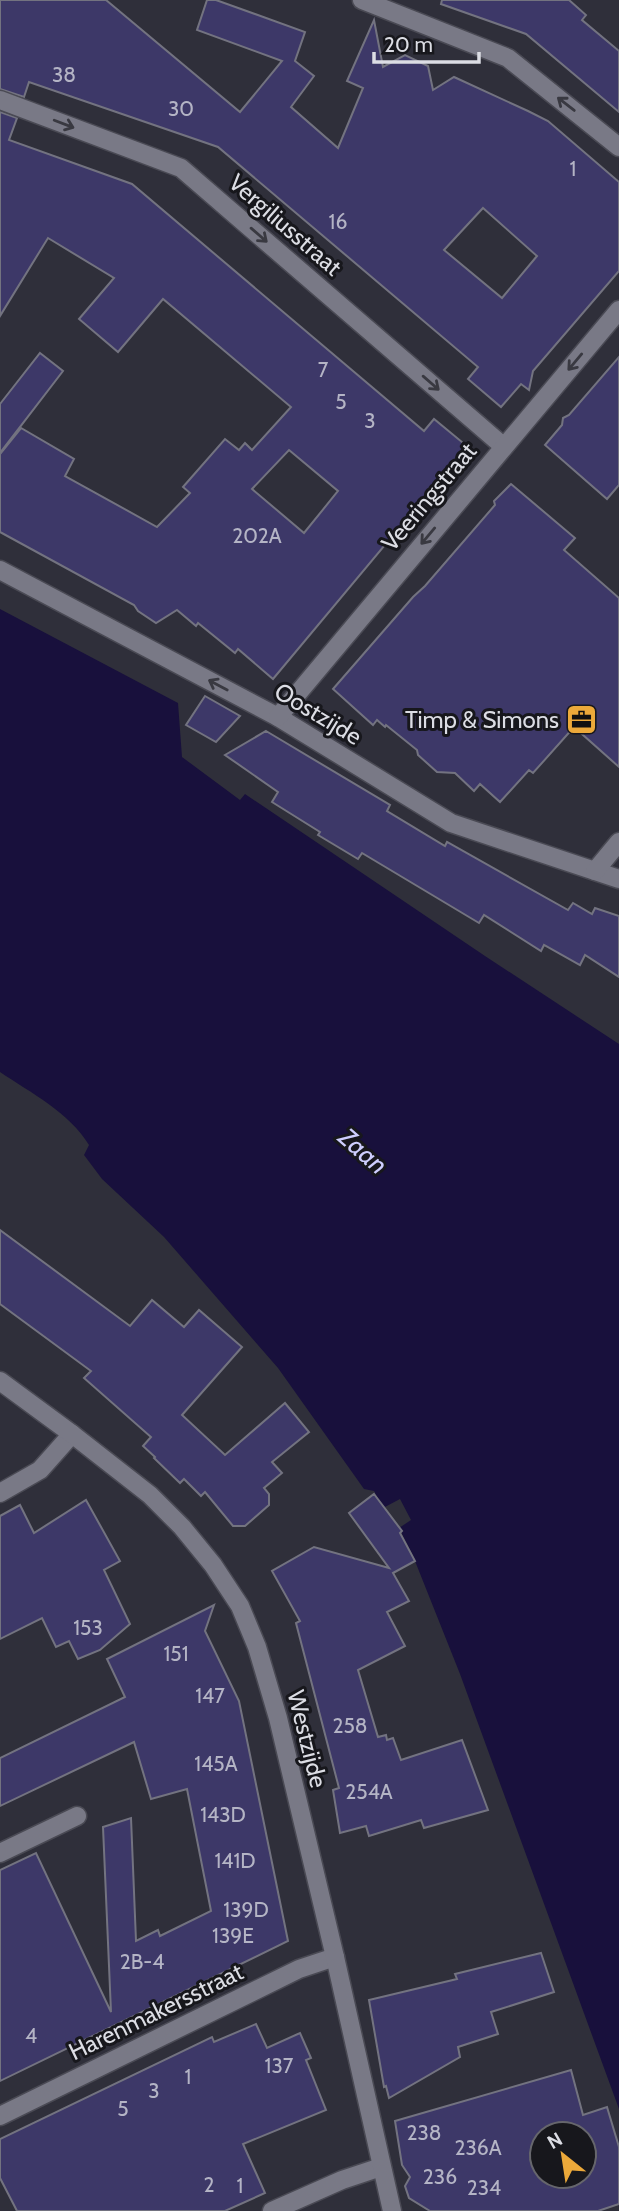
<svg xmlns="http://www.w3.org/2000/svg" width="619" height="2211" font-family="Cabin,sans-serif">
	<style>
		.water { fill: #18103c }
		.building { fill: #3d3868; stroke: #737380; stroke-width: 2; fill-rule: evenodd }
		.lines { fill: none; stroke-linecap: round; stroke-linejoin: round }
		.lane-casing { stroke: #4a4a54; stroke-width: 21 }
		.street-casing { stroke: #4a4a54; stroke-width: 21 }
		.secondary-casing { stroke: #4a4a54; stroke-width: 21 }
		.lane { stroke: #797986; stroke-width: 18 }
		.street { stroke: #797986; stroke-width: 18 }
		.secondary { stroke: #797986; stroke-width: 18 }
		.oneway { stroke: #393941 }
		.labels { text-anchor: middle; stroke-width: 6; stroke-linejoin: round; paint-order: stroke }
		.number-label { font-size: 21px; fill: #b4b4c5 }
		.street-label { font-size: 24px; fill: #dcdde4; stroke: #17171c }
		.poi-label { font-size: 24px; fill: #dcdde4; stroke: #17171c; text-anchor: end }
		.water-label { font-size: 26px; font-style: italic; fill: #cecefe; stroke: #17171c }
	</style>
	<rect width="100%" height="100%" fill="#2f2f3a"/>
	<path class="water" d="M0,609l178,94 4,54 58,43 5,-6 240,162 134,88v1065l-159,-435 -47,-118 -14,-28 12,-8 -11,-21 -17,9 -9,-17 -10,-2 -86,-121 -114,-131 -62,-58 -18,-24 5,-10c-20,-33 -58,-52 -89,-73z"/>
	<g class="building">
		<path d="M0,0h106l134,112 42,-51 -85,-31 10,-30h9l89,32 -10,29 19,15 -23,31 47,41 25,-60 -16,-7 27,-61 9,47 22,-12 23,11 5,24 21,-13 74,34 20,10 71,61v89l-86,100 -4,19 -8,-6 -20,23 -33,-28 10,-12 -260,-220 -189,-65 -5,15 -24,-8zM483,208l54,48 -35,42 -58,-48z"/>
		<path d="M442,0h127l17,15 -4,5 37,31v61l-93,-78 -85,-30z"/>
		<path d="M0,112l17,6 -8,22 123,44 292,247 10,-12 34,28 -30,34v9l-8,1 -157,188 -35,-30 -3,4 -37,-30 -2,3 -19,-16 -21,13 -18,-12 -4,-6 -134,-73v-78l21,-26 53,31 -9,17 92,51 33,-34 -7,-6 42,-48 14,11 6,-7 7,7 39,-43 -128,-108 -45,53 -39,-33 35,-41 -66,-40 -48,78zM289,450l49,41 -34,42 -52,-44z"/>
		<path d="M40,353l23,18 -63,82v-49z"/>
		<path d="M619,357v128l-12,14 -62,-54 17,-20 1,-7 6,-3z"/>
		<path d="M511,484l64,54 -11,12 55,48v169l-45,-40 -41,46 -4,-3 -29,32 -20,-18 -6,7 -19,-18 -18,-1 -19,-17 -1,-5 -31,-25 -1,2 -8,-7 -4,5 -40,-36 80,-92 12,-11 70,-81 -1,-4z"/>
		<path d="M205,696l35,20 -24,26 -30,-17z"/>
		<path d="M266,731l124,74 -3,6 58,35 2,-4 121,68 5,-7 19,11 3,-6 24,8v61l-34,-22 -5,10 -36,-20 -3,6 -57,-36 -5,8 -117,-70 -4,6 -40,-24 2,-3 -48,-30 6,-10 -53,-37z"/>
		<path d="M0,1230l130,96 22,-26 32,27 15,-17 43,37 -60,68 43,40 60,-52 24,29 -37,30 10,11 -18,15 5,6v11l-24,21h-12l-28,-34 -4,4 -17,-17 -4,4 -26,-25 1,-1 -12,-11 8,-9 -67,-59 7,-7 -91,-67z"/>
		<path d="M374,1494l28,37 -2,2 15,28 -22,12 16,28 -22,11 18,34 -47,24 20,67 8,-2 1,5 6,-2 8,22 61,-20 26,70 -64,18 -3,-8 -52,16 -3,-10 -26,7 -7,-43 6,-2 -43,-165 4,-2 -28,-50 42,-24 75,21 -40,-55z"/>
		<path d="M86,1500l34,61 -16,9 26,54 -30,26 -22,9 -9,-18 -13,6 -14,-29 -42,21v-123l20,-11 14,28z"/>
		<path d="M214,1605l-9,26 34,70 49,240 -288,140v-211l36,-17 75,159 -8,-185 28,-9 5,123 22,-11 2,6 51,-25 -24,-122 -36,10 -17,-57 -134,64v-48l125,-61 -18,-38z"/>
		<path d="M541,1953l13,39 -63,20 7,22 -40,13 2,10 -71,41 -3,-12 -2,1 -15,-87 88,-21 -2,-5z"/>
		<path d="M256,2024l11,24 33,-15 11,25 -5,2 20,50 -83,34 22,49 -40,18h-208l-17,-33v-39l212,-102 2,5z"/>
		<path d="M571,2070l12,45 24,-8 12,40v57l-21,7h-168l-21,-13 -4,-12 5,-9 -8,-12 -7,-44zM542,2134h42v42h-42z"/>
	</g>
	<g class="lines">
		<defs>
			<path id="lane" d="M0,1493l40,-23 32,-36"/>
			<g id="street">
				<path d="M362,0l146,58 111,89"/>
				<path d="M0,100l181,68 322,278"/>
				<path d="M0,570l278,147 173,106 168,56"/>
				<path d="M278,717l341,-407"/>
				<path d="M595,871l24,-29"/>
				<path d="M0,1853l77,-37"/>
				<path d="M0,2116l299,-147 36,-12"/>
				<path d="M272,2211l70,-31 39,-13"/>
			</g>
			<path id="secondary" d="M0,1381l72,53 78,61 32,32 31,38 27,41 17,41 21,71 57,239 57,254"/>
		</defs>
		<use href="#lane" class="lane-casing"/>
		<use href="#street" class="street-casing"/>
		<use href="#secondary" class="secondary-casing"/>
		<use href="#lane" class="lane"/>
		<use href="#street" class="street"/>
		<use href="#secondary" class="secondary"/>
	</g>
	<defs><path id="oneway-shaft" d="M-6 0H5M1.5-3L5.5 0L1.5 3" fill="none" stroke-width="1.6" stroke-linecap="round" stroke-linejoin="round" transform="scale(1.75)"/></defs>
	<g class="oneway">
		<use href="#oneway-shaft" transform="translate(566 104) rotate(-142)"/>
		<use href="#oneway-shaft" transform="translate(64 124) rotate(21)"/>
		<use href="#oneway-shaft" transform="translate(259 235) rotate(41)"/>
		<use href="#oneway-shaft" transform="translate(575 362) rotate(130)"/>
		<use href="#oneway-shaft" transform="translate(431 383) rotate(41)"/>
		<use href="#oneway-shaft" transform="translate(428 536) rotate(130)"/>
		<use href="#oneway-shaft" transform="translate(218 685) rotate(-152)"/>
	</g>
	<defs>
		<symbol id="office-square" viewBox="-11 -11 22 22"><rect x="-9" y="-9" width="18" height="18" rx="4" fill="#eca93a" stroke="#17171c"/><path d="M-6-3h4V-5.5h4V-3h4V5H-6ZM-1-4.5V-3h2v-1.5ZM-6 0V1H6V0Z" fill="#111"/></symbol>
	</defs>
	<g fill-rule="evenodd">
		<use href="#office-square" x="564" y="702" width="35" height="35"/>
	</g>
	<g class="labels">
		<g class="number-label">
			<text x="64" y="82">38</text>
			<text x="181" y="116">30</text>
			<text x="573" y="176">1</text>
			<text x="338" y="229">16</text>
			<text x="323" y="377">7</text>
			<text x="341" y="409">5</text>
			<text x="370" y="428">3</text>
			<text x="257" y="543">202A</text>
			<text x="88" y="1635">153</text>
			<text x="176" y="1661">151</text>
			<text x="210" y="1703">147</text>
			<text x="350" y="1733">258</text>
			<text x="216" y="1771">145A</text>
			<text x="369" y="1799">254A</text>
			<text x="223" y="1822">143D</text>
			<text x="235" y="1868">141D</text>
			<text x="246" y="1917">139D</text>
			<text x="233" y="1943">139E</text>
			<text x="142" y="1969">2B-4</text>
			<text x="31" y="2043">4</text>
			<text x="279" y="2073">137</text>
			<text x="188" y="2084">1</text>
			<text x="154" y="2098">3</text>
			<text x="123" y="2116">5</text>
			<text x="424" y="2140">238</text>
			<text x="478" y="2155">236A</text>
			<text x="440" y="2184">236</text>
			<text x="209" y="2192">2</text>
			<text x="240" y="2193">1</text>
			<text x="484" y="2195">234</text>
		</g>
		<g class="street-label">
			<text transform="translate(285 225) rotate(41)" y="8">Vergiliusstraat</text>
			<text transform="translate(429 497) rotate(-50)" y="8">Veeringstraat</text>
			<text transform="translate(318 714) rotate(31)" y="8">Oostzijde</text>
			<text transform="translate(307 1739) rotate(76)" y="8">Westzijde</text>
			<text transform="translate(156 2012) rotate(-26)" y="8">Harenmakersstraat</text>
		</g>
		<g class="poi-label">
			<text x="559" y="728">Timp &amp; Simons</text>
		</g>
		<g class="water-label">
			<text transform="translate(363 1151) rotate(41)" y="9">Zaan</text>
		</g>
	</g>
	<g transform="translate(563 2155) rotate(330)"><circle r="33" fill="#17171c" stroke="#66666c" stroke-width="2"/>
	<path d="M0-5L12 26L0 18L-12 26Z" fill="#eca93a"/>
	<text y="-10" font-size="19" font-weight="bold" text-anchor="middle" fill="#dcdde4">N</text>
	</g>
	<path d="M374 52v10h105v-10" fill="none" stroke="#dcdde4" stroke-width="3.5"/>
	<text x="384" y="52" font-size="21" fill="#dcdde4" stroke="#17171c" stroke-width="5" paint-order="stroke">20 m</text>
</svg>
